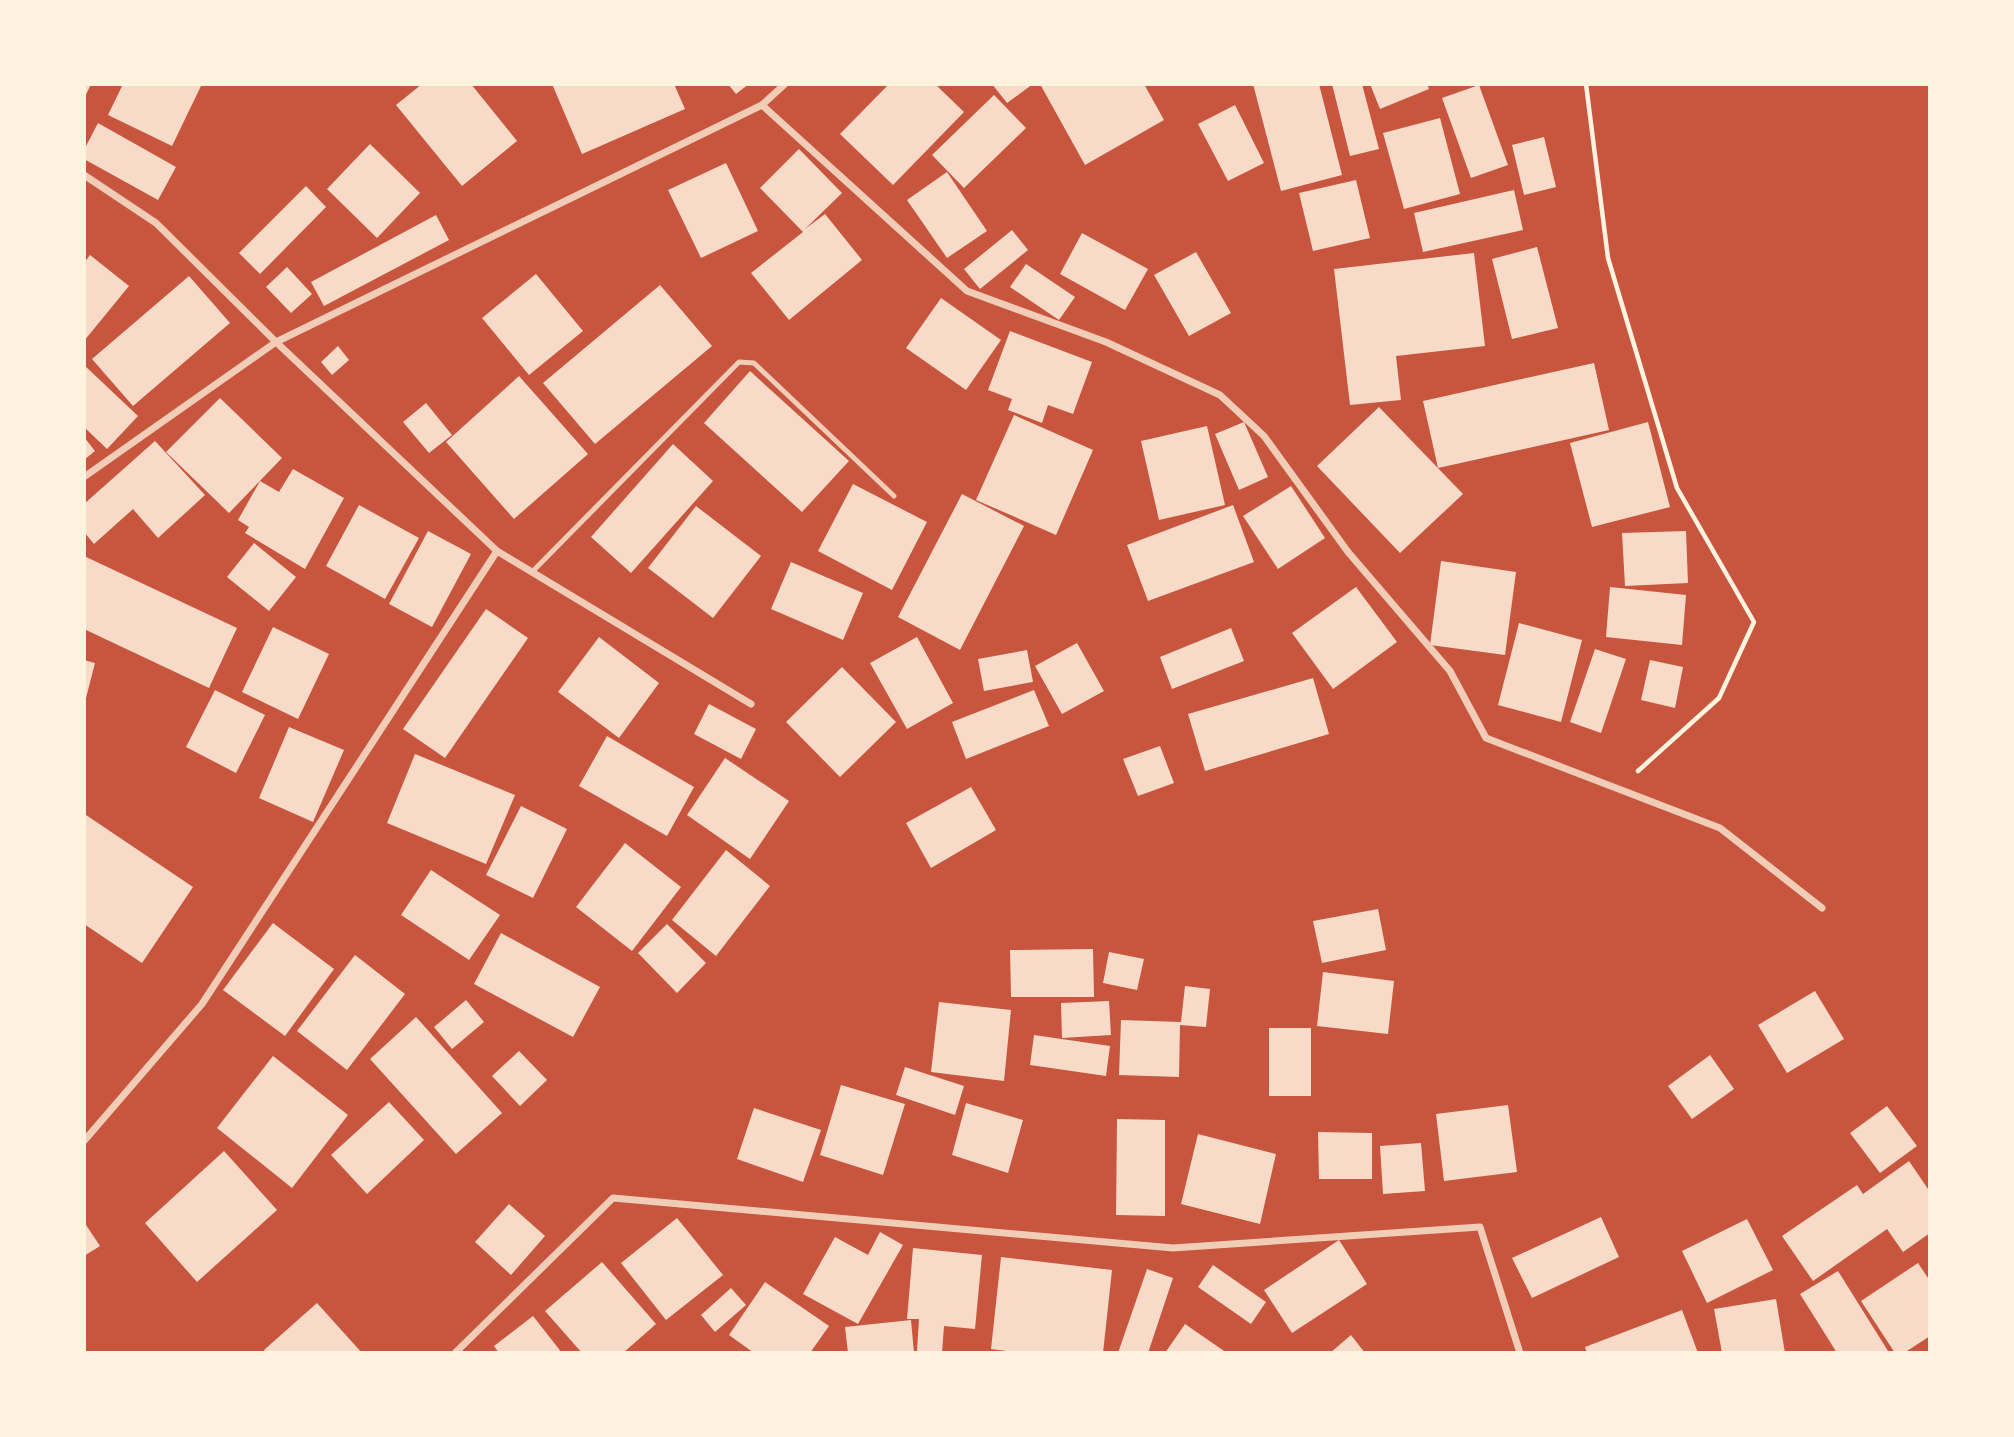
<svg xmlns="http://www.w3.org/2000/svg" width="2014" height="1437" font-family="'Archivo Narrow',sans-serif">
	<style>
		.building { fill: #f7dbc8 }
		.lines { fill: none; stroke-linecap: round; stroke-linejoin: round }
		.path { stroke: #fff3e0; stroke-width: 4.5 }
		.service { stroke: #f1ccb7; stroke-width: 5 }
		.minor { stroke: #f1ccb7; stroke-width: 7 }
	</style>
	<rect width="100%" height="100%" fill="#c8553d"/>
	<g class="building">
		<path d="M84,84h7l-7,15z"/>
		<path d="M123,84l78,2 -29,60 -64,-31z"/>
		<path d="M422,84h49l46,57 -55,45 -66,-81z"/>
		<path d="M552,84h122l11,25 -103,45z"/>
		<path d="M728,84h21l-13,10z"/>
		<path d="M889,84h46l29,28 -71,73 -53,-51z"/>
		<path d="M992,84h41l-26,19z"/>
		<path d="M1040,84h104l20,36 -79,45z"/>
		<path d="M1253,84h66l23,91 -61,16z"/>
		<path d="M1332,84h30l17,65 -29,7z"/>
		<path d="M1370,84h57l2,5 -49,20z"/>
		<path d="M1479,85l29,80 -37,13 -29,-80z"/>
		<path d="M994,95l32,33 -62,60 -32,-33z"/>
		<path d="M1235,105l29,58 -36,18 -30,-57z"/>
		<path d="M1440,118l20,76 -56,15 -21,-76z"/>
		<path d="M98,123l78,44 -18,33 -74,-41v-9z"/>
		<path d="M1544,137l12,50 -32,8 -12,-50z"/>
		<path d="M370,144l50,49 -43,45 -50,-49z"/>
		<path d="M799,149l43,44 -37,36 20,-15 37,46 -73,60 -38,-47 52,-41 -43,-44z"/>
		<path d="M726,163l32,68 -57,27 -33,-68z"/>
		<path d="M947,172l40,59 -40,27 -40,-58z"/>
		<path d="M1356,180l14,58 -57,13 -14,-58z"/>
		<path d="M306,186l20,21 -66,67 -21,-21z"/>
		<path d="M1514,190l9,40 -100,22 -9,-39z"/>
		<path d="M436,215l13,25 -125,66 -13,-24z"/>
		<path d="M1012,230l16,20 -48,39 -16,-20z"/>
		<path d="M1082,233l66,36 -23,41 -65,-36z"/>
		<path d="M1537,247l21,81 -46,11 -20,-80z"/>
		<path d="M1196,252l35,61 -42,23 -35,-61z"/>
		<path d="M1474,253l11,93 -89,10 5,44 -51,5 -16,-136z"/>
		<path d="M90,255l39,31 -45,55v-78z"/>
		<path d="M1026,264l49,33 -16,23 -49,-33z"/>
		<path d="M287,267l25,27 -21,19 -25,-26z"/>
		<path d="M536,274l47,57 -54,44 -47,-57z"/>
		<path d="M189,276l41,47 -97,83 -41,-47z"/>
		<path d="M660,285l52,61 -117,98 -52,-61z"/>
		<path d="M941,298l60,42 -35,50 -60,-42z"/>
		<path d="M1010,331l82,31 -19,52 -25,-9 -6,18 -34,-13 4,-11 -24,-9z"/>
		<path d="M338,346l11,14 -17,15 -11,-13z"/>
		<path d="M1594,363l15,67 -171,38 -15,-67z"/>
		<path d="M84,365l54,51 -31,33 -23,-22z"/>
		<path d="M750,371l99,90 -47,51 -98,-89z"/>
		<path d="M519,376l69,78 -74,65 -68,-77z"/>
		<path d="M220,398l62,60 -53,55 -63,-61z"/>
		<path d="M426,403l26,32 -23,18 -26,-31z"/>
		<path d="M1379,407l84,87 -63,59 -83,-87z"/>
		<path d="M1014,415l79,35 -37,85 -80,-35z"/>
		<path d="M1244,422l24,55 -29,13 -24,-56z"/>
		<path d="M1648,422l22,85 -78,20 -22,-84z"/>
		<path d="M1207,426l18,79 -66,15 -18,-79z"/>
		<path d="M84,437l11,14 -11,9z"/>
		<path d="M155,441l50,54 -47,43 -25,-29 -39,35 -10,-12v-28z"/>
		<path d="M673,444l40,37 -82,92 -40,-36z"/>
		<path d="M293,469l51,29 -39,71 -60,-36 4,-6 -11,-7 22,-39 19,11z"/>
		<path d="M853,484l74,38 -35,68 -74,-39z"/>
		<path d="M1291,486l34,52 -47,31 -35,-53z"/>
		<path d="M962,494l62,32 -64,124 -62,-33z"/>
		<path d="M359,505l60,33 -34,61 -59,-33z"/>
		<path d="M1233,505l21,57 -106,39 -21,-56z"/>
		<path d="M696,506l65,50 -48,62 -65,-50z"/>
		<path d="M428,531l43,23 -39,73 -43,-23z"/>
		<path d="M1686,531l2,52 -63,3 -3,-53z"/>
		<path d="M254,543l42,34 -27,34 -42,-34z"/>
		<path d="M84,556l153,72 -28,60 -125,-59z"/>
		<path d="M1441,561l75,11 -11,83 -75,-10z"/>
		<path d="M791,562l72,31 -20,47 -72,-31z"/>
		<path d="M1356,587l41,55 -64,47 -41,-56z"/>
		<path d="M1610,587l76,8 -4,50 -76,-8z"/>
		<path d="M486,609l42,29 -83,120 -42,-29z"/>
		<path d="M1519,623l63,17 -21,82 -63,-17z"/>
		<path d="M273,627l56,27 -31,65 -56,-27z"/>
		<path d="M1231,628l13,33 -72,28 -12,-32z"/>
		<path d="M599,637l60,46 -40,55 -61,-46z"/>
		<path d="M917,637l36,66 -46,26 -37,-66z"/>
		<path d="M1077,643l27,48 -42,23 -27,-48z"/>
		<path d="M1595,649l31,10 -25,74 -31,-11z"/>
		<path d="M1027,650l6,32 -49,9 -6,-32z"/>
		<path d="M84,660l11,3 -10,39h-1z"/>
		<path d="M1650,660l33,7 -8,41 -34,-8z"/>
		<path d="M842,667l54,55 -56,55 -54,-55z"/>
		<path d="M1313,678l16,56 -124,37 -17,-57z"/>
		<path d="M215,690l50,25 -29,58 -50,-26z"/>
		<path d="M1034,690l15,36 -83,33 -14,-37z"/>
		<path d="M709,704l47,25 -15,30 -47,-25z"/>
		<path d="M289,727l55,23 -31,72 -54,-24z"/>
		<path d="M607,736l87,51 -27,49 -88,-50z"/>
		<path d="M1160,746l14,37 -36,13 -15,-37z"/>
		<path d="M415,754l100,41 -29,69 -99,-41z"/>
		<path d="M725,758l64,43 -39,58 -63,-44z"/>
		<path d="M971,787l25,43 -65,38 -25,-45z"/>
		<path d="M521,806l46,23 -34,69 -47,-23z"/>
		<path d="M86,815l107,72 -51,76 -58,-39v-106z"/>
		<path d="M625,843l56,44 -49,64 -56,-44z"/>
		<path d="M726,850l44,36 -54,70 -44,-36z"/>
		<path d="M431,870l69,45 -31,45 -68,-45z"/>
		<path d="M1378,909l8,41 -64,13 -9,-42z"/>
		<path d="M273,923l61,46 -49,67 -62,-46z"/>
		<path d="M667,924l39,39 -29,30 -39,-40z"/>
		<path d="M501,933l99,54 -27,50 -99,-53z"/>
		<path d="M1093,949l1,48h-83l-1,-47z"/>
		<path d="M1109,952l35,7 -7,31 -34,-7z"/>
		<path d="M355,955l50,39 -58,76 -50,-39z"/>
		<path d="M1323,972l71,9 -6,53 -71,-8z"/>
		<path d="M1185,986l25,3 -4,38 -26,-2 -1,52 -60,-2 2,-55 60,2z"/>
		<path d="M1815,991l29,48 -57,34 -29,-48z"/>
		<path d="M466,1000l18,22 -32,27 -18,-22z"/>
		<path d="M1109,1001l2,34 -49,3 -1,-35z"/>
		<path d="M939,1002l72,8 -7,71 -73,-9z"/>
		<path d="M416,1017l86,96 -46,41 -86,-95z"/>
		<rect x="1269" y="1028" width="42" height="68"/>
		<path d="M1034,1035l76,11 -4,30 -76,-11z"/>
		<path d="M519,1051l28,29 -27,26 -28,-30z"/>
		<path d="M1710,1055l24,34 -42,30 -24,-33z"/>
		<path d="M273,1056l75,59 -56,73 -75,-60z"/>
		<path d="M905,1067l59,19 -9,29 -59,-20z"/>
		<path d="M841,1085l64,19 -22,71 -63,-20z"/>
		<path d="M389,1102l35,38 -57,54 -36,-39z"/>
		<path d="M966,1103l57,17 -15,53 -56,-18z"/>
		<path d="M1508,1105l9,67 -73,9 -8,-67z"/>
		<path d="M1887,1106l30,40 -37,27 -30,-40z"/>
		<path d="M754,1108l67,22 -18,52 -66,-23z"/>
		<path d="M1117,1119l48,1v96l-49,-1z"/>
		<path d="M1318,1132l54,1v46h-53z"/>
		<path d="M1198,1134l78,20 -16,70 -79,-20z"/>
		<path d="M1421,1143l4,48 -42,3 -3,-48z"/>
		<path d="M224,1151l53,59 -80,72 -52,-59z"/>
		<path d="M1909,1161l21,31v41l-27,19 -16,-23 -74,52 -31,-45 75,-51 6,9z"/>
		<path d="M509,1204l36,32 -34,39 -36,-33z"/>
		<path d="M1601,1217l18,40 -87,41 -20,-40z"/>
		<path d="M677,1218l46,57 -57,45 -45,-57z"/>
		<path d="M1747,1219l26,51 -66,33 -25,-52z"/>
		<path d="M84,1222l16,24 -16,10z"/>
		<path d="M880,1232l23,13 -45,79 -55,-30 32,-57 33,18z"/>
		<path d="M1339,1240l28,44 -75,49 -28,-43z"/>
		<path d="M913,1248l69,7 -7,74 -31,-3 -2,27 -25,-2 2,-32h-12z"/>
		<path d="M1001,1257l111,13 -9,83h-82l-30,-4z"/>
		<path d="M602,1262l54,62 -33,29h-41l-37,-42z"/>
		<path d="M1918,1263l12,18v55l-26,17h-9l-34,-52z"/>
		<path d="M1213,1265l53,37 -15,22 -53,-37z"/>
		<path d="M1147,1269l26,9 -25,75h-30z"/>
		<path d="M1838,1271l50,80 -3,2h-48l-37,-59z"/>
		<path d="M765,1282l64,44 -19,27h-56l-25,-18z"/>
		<path d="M731,1288l15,17 -31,27 -14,-17z"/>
		<path d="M1776,1299l9,54h-63l-8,-44z"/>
		<path d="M317,1303l45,50h-96l-2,-3z"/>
		<path d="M1682,1310l16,43h-111l-2,-6z"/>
		<path d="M533,1316l29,37h-63l-5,-7z"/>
		<path d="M911,1320l3,33h-66l-3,-26z"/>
		<path d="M1185,1324l42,29h-62z"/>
		<path d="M1351,1335l14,18h-35z"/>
	</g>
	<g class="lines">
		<path class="path" d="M1586,84l22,174 69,230 77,134 -35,76 -81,73"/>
		<path class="service" d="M532,572l207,-210 15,1 140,133"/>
		<g class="minor">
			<path d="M762,105l205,186 139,51 114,53 44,41 84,116 102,119 36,67 234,90 102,80"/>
			<path d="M84,175l72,48 120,119 221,209"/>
			<path d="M84,477l192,-135 486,-237 23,-21"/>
			<path d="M84,1141l118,-137 295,-453 254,153"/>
			<path d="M455,1353l158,-155 560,50 307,-21 40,126"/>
		</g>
	</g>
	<rect width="2014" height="1437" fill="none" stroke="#fff3e0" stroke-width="172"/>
</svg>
